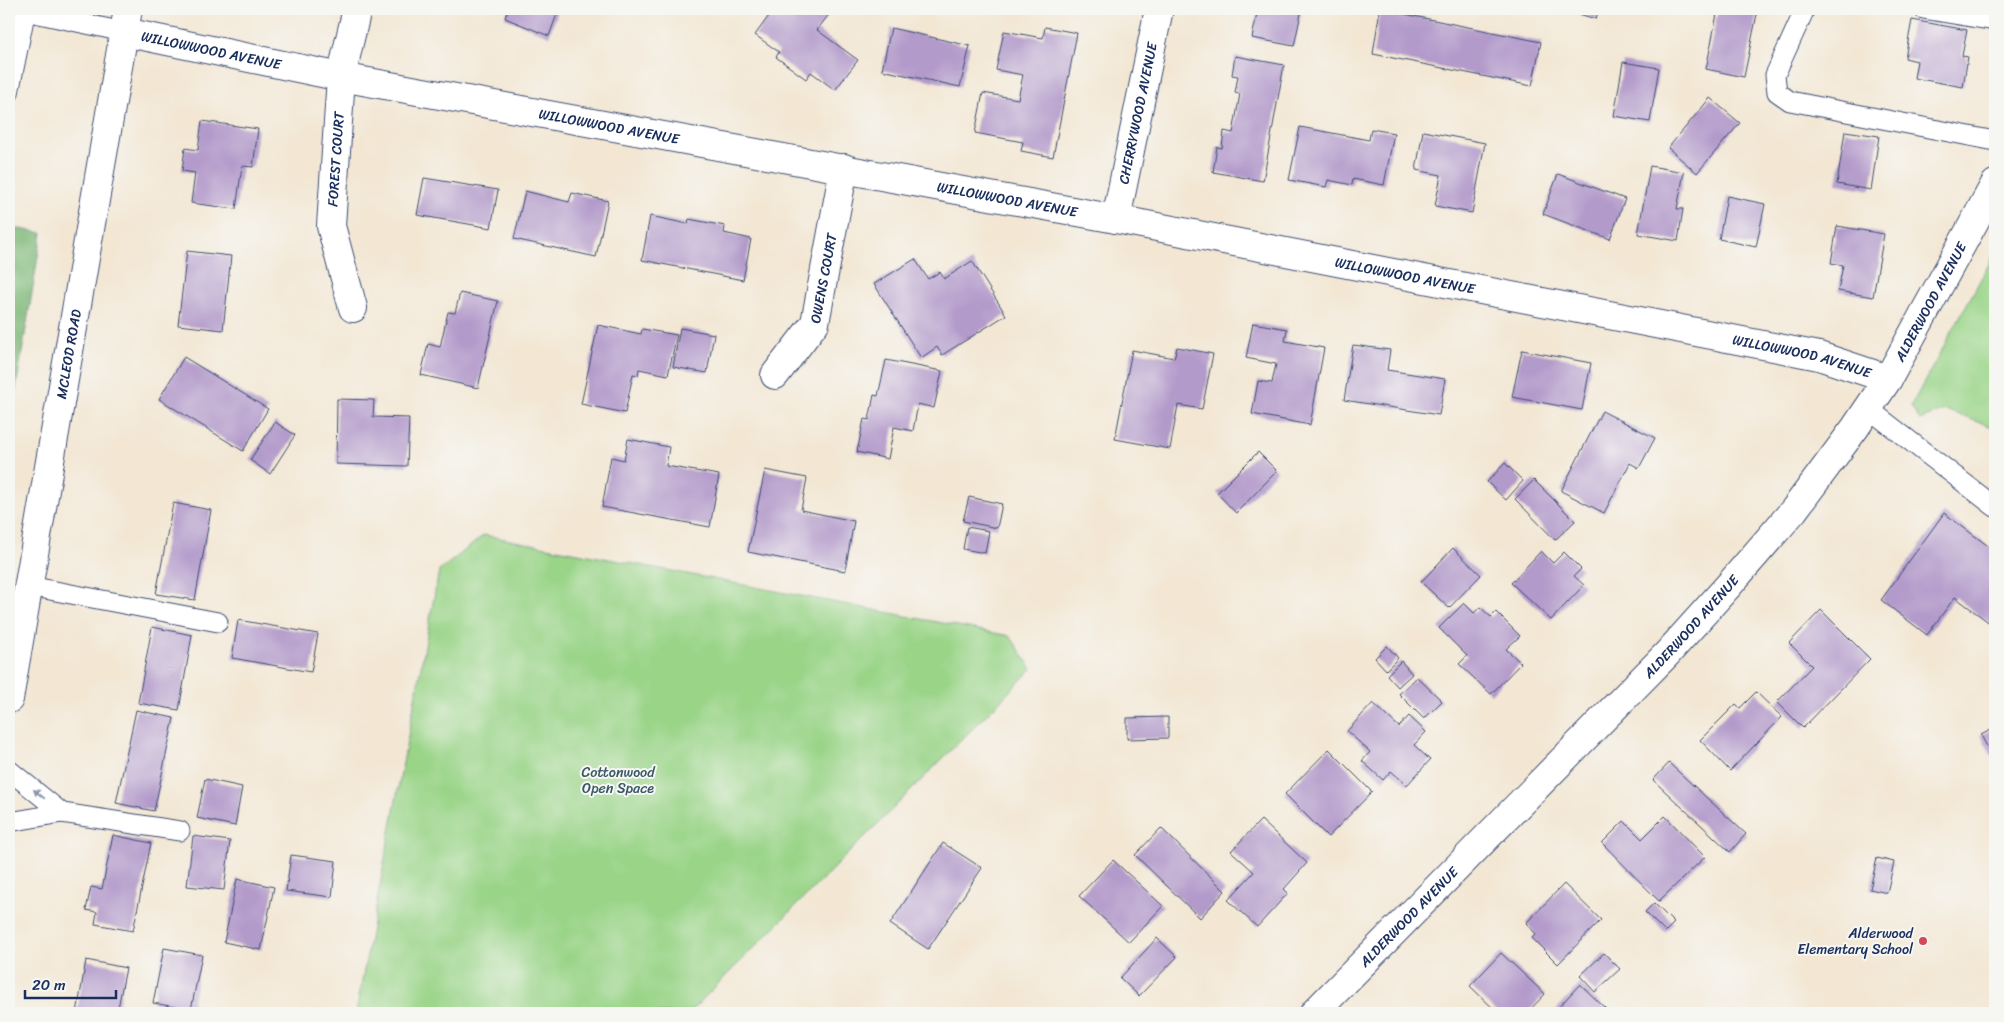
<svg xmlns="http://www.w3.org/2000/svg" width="2004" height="1022" font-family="Sriracha,sans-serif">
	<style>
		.green { fill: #99d487; stroke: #5a8272 }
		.forest { fill: #7ab674; stroke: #4a7269 }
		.building { fill: #b29aca }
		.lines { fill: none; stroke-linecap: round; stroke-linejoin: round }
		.service-casing { stroke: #3b4b70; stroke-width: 21 }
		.minor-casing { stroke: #3b4b70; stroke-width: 30 }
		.service { stroke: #fff; stroke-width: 19 }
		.minor { stroke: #fff; stroke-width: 28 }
		.oneway { fill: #8d97ae }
		.poi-dot { fill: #d1495b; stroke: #f6f6f2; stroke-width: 2 }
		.labels { text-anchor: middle; stroke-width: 4; stroke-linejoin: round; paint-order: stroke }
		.street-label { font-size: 14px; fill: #1b2f5e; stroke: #f6f6f2 }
		.park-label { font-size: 14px; fill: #3a5868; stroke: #f6f6f2 }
		.poi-label { font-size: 14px; fill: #1b2f5e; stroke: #f6f6f2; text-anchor: end }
	</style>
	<rect width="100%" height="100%" fill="#f6f6f2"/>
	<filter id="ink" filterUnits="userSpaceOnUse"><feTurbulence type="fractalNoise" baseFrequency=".02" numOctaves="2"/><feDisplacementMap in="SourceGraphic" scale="10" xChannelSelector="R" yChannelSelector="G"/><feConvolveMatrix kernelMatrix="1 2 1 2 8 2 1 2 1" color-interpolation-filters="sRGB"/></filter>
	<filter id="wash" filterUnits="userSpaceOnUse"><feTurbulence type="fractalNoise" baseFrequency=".0096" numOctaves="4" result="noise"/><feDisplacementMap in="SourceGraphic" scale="20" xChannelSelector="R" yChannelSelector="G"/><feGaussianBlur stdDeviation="1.12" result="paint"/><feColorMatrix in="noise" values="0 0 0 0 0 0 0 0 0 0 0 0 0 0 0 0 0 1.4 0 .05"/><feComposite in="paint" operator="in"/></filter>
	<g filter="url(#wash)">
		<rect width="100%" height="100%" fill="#f3e7d4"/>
		<g class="green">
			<path d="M1995,253v175l-50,-18 -25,10 -9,-14z"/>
			<path d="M484,535l526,101 22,33 -343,344h-333l83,-442z"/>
		</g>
		<path class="forest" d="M9,227l33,6 -33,197z"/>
		<g id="blocks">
			<g class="building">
				<path d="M508,9h51l-10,27 -44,-18z"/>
				<path d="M774,9h18l9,6 4,-6h20l5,4 -13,17 41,30 -23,30 -24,-18 -5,7 -30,-22 3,-5 -24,-17z"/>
				<path d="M1258,9h44l-8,37 -42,-8z"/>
				<path d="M1380,9l161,33 -9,44 -159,-32z"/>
				<path d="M1561,9h38l-3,10z"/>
				<path d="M1718,9h40l-14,68 -38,-8z"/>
				<path d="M1912,20l55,10 -5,26 6,1 -5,30 -49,-9 3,-17 -12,-3z"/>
				<path d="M1045,27l32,6 -24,124 -32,-6 2,-9 -48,-9 8,-40 35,6 5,-24 -27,-5 8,-39 39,7z"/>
				<path d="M891,28l79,18 -10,41 -78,-17z"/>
				<path d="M1235,56l49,9 -21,116 -50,-9 4,-25 5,1 2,-17 9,2 7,-39 -5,-1 3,-17 -6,-1z"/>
				<path d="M1623,62l36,6 -9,54 -36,-6z"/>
				<path d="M1710,98l30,25 -43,50 -29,-25z"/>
				<path d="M202,121l56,8 -5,38 -11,-1 -6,43 -45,-6 4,-30 -13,-2 3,-23 13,2z"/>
				<path d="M1300,127l69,13 2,-11 23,4 -10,52 -31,-6 -1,6 -24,-5 -2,7 -37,-7z"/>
				<path d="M1423,131l62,12 -13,70 -37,-7 6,-31 -25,-5z"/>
				<path d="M1845,131l34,5 -8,54 -34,-6z"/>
				<path d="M1650,166l34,6 -7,37h6l-5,32 -40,-7z"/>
				<path d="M1558,174l67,25 -15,40 -67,-25z"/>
				<path d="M424,178l74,12 -7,38 -74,-13z"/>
				<path d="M525,191l44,11 3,-9 36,8 -12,56 -82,-18z"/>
				<path d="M1727,196l38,8 -9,43 -37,-8z"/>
				<path d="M650,216l38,8 1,-5 36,7 -1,7 27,6 -8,41 -101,-20z"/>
				<path d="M1837,226l47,8 -11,63 -35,-6 5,-26 -12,-2z"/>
				<path d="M187,251l44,5 -8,74 -45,-5z"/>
				<path d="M915,259l13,20 12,-7 4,7 28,-18 34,54 -64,40 -5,-8 -16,11 -47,-74z"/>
				<path d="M460,293l38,8 -20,87 -57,-13 7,-31 12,3 8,-35 7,1z"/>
				<path d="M1253,323l34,6 -2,12 39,7 -14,77 -58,-11 6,-33 14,2 4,-19 -30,-6z"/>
				<path d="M598,325l43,9 1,-5 35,6 -9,40 -29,-6 -1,6 -5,-1 -8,39 -44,-9z"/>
				<path d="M680,328l34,6 -7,39 -34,-6z"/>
				<path d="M1353,345l37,5 -3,20 58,9 -6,36 -95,-15z"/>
				<path d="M1177,347l36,7 -11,55 -24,-4 -8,44 -55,-10 17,-89 42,8z"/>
				<path d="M1522,350l69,13 -9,47 -70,-13z"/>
				<path d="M184,357l84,52 -25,42 -84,-52z"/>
				<path d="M886,360l56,11 -8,37 -16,-4 -5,27 -19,-4 -6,32 -31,-7 7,-33 5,1 5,-25 4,1z"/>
				<path d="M337,399l37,1 -1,17 36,1 -2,48 -71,-2z"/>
				<path d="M1602,411l53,27 -16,30 -9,-5 -26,50 -43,-22z"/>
				<path d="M275,422l20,13 -25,39 -20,-14z"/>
				<path d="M628,439l41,8 -3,19 53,9 -9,52 -108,-20 9,-50 13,3z"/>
				<path d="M1258,452l19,19 -41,42 -19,-20z"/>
				<path d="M1505,463l18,18 -17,19 -19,-18z"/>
				<path d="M765,470l42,8 -6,32 53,11 -9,50 -97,-19z"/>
				<path d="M1534,480l41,41 -20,19 -40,-41z"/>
				<path d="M969,497l33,7 -5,24 -34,-7z"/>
				<path d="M173,503l38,7 -16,90 -39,-6z"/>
				<path d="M1944,513l51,38v76l-40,-30 -28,38 -46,-35z"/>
				<path d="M967,527l22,4 -4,22 -22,-4z"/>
				<path d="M1453,548l28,27 -32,33 -28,-26z"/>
				<path d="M1541,551l12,12 11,-11 17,17 -7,7 10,9 -33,35 -40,-37z"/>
				<path d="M1464,603l10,10 6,-6 11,10 5,-5 24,24 -14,13 15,14 -30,31 -32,-30 8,-8 -28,-28z"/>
				<path d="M1821,610l49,49 -67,69 -26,-26 35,-36 -23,-23z"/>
				<path d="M238,620l80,14 -7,38 -79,-14z"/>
				<path d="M152,627l40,8 -13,75 -41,-7z"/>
				<path d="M1387,646l11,12 -12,12 -11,-12z"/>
				<path d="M1401,661l11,13 -14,13 -11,-12z"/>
				<path d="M1417,677l25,24 -18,18 -25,-25z"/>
				<path d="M1756,692l26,25 -52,54 -30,-31 36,-36 4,4z"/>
				<path d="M1373,703l26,24 10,-11 17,16 -12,13 16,15 -23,25 -16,-14 -8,9 -21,-19 8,-9 -23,-21z"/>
				<path d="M136,710l38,8 -20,93 -38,-8z"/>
				<path d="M1168,717v21l-41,1v-21z"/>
				<path d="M1995,728v34l-14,-27z"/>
				<path d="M1329,749l43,43 -44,45 -43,-43z"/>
				<path d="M1669,763l77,71 -16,18 -77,-72z"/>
				<path d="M205,779l37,8 -7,39 -38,-8z"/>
				<path d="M1665,816l40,41 -46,44 -57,-58 22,-22 18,18z"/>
				<path d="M1261,820l46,43 -23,26 4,4 -31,34 -29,-27 26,-28 -23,-21z"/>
				<path d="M1161,828l64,63 -25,27 -65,-63z"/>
				<path d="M113,835l38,8 -18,88 -38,-7 2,-12 -11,-2 5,-23 11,2z"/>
				<path d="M193,836l37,5 -6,49 -37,-4z"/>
				<path d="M943,843l39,25 -54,81 -38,-25z"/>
				<path d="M291,855l45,6 -4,36 -46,-6z"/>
				<path d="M1877,858l17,4 -7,31 -17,-4z"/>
				<path d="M1113,860l50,46 -34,36 -50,-46z"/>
				<path d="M237,879l37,8 -13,63 -37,-8z"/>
				<path d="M1564,884l37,36 -43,44 -26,-26 4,-4 -10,-11z"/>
				<path d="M1654,903l20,20 -9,9 -20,-20z"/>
				<path d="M1157,938l20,19 -38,39 -19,-18z"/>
				<path d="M164,948l38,7 -11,55 -38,-7z"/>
				<path d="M1501,953l44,41 -18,19h-29l-28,-27z"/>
				<path d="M1604,953l16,16 -25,23 -15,-16z"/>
				<path d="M86,960l40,8 -9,45h-40z"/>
				<path d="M1580,984l26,25 -4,4h-43l-3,-3z"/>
			</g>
		</g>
	</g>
	<g filter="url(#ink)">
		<use href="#blocks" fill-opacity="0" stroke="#3b4b70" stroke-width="1"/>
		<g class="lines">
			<defs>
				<g id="service">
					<path d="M1805,9l-30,66 2,17 13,9 205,40"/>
					<path d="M1923,9l72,12"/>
					<path d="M25,11l99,21"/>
					<path d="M9,93l17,-84"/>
					<path d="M1869,409l126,98"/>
					<path d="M29,586l189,36"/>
					<path d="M9,770l53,43 -53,9"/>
					<path d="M62,813l118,18"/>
				</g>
				<g id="minor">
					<path id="s1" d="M124,32l217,45 775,142 703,137 69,23"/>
					<path id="s2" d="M1116,219l43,-210"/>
					<path id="s3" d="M353,308l-22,-82 10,-149 16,-68"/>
					<path id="s4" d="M775,375l40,-52 29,-155"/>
					<path id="s5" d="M9,699l119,-690"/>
					<path id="s6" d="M1314,1013l352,-358 63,-70 65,-75 61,-82 33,-49 107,-195"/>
				</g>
			</defs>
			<use href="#service" class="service-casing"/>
			<use href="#minor" class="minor-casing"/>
			<use href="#service" class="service"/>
			<use href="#minor" class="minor"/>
		</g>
		<defs><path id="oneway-solid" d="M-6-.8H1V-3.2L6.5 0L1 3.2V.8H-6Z" transform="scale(1.25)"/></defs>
		<use class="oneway" href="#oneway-solid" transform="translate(39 794) rotate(-141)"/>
	</g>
	<circle class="poi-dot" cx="1923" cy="941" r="5"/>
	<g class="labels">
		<g class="street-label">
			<text dy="5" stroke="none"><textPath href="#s1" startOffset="89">WILLOWWOOD AVENUE</textPath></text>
			<text dy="5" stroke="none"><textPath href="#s2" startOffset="108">CHERRYWOOD AVENUE</textPath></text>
			<text dy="5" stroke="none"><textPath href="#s1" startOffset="494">WILLOWWOOD AVENUE</textPath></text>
			<text dy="5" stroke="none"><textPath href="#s3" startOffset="152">FOREST COURT</textPath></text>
			<text dy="5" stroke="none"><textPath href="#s1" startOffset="899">WILLOWWOOD AVENUE</textPath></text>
			<text dy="5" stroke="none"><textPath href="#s1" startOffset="1304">WILLOWWOOD AVENUE</textPath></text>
			<text dy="5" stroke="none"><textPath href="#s4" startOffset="111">OWENS COURT</textPath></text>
			<text dy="5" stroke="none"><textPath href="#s6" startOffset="945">ALDERWOOD AVENUE</textPath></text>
			<text dy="5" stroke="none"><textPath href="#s5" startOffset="350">MCLEOD ROAD</textPath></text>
			<text dy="5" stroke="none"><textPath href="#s1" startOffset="1709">WILLOWWOOD AVENUE</textPath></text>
			<text dy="5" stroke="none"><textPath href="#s6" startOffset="540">ALDERWOOD AVENUE</textPath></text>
			<text dy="5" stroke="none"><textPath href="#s6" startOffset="135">ALDERWOOD AVENUE</textPath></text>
		</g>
		<g class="park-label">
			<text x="618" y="777">Cottonwood<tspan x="618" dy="16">Open Space</tspan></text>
		</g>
		<g class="poi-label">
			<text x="1913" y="938">Alderwood<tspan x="1913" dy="16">Elementary School</tspan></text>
		</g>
	</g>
	<rect width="2004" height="1022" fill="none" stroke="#f6f6f2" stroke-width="30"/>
	<path d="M25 990v8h91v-8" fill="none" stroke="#1b2f5e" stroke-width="2.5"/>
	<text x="32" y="990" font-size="15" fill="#1b2f5e" stroke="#f6f6f2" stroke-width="4" paint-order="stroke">20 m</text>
</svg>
